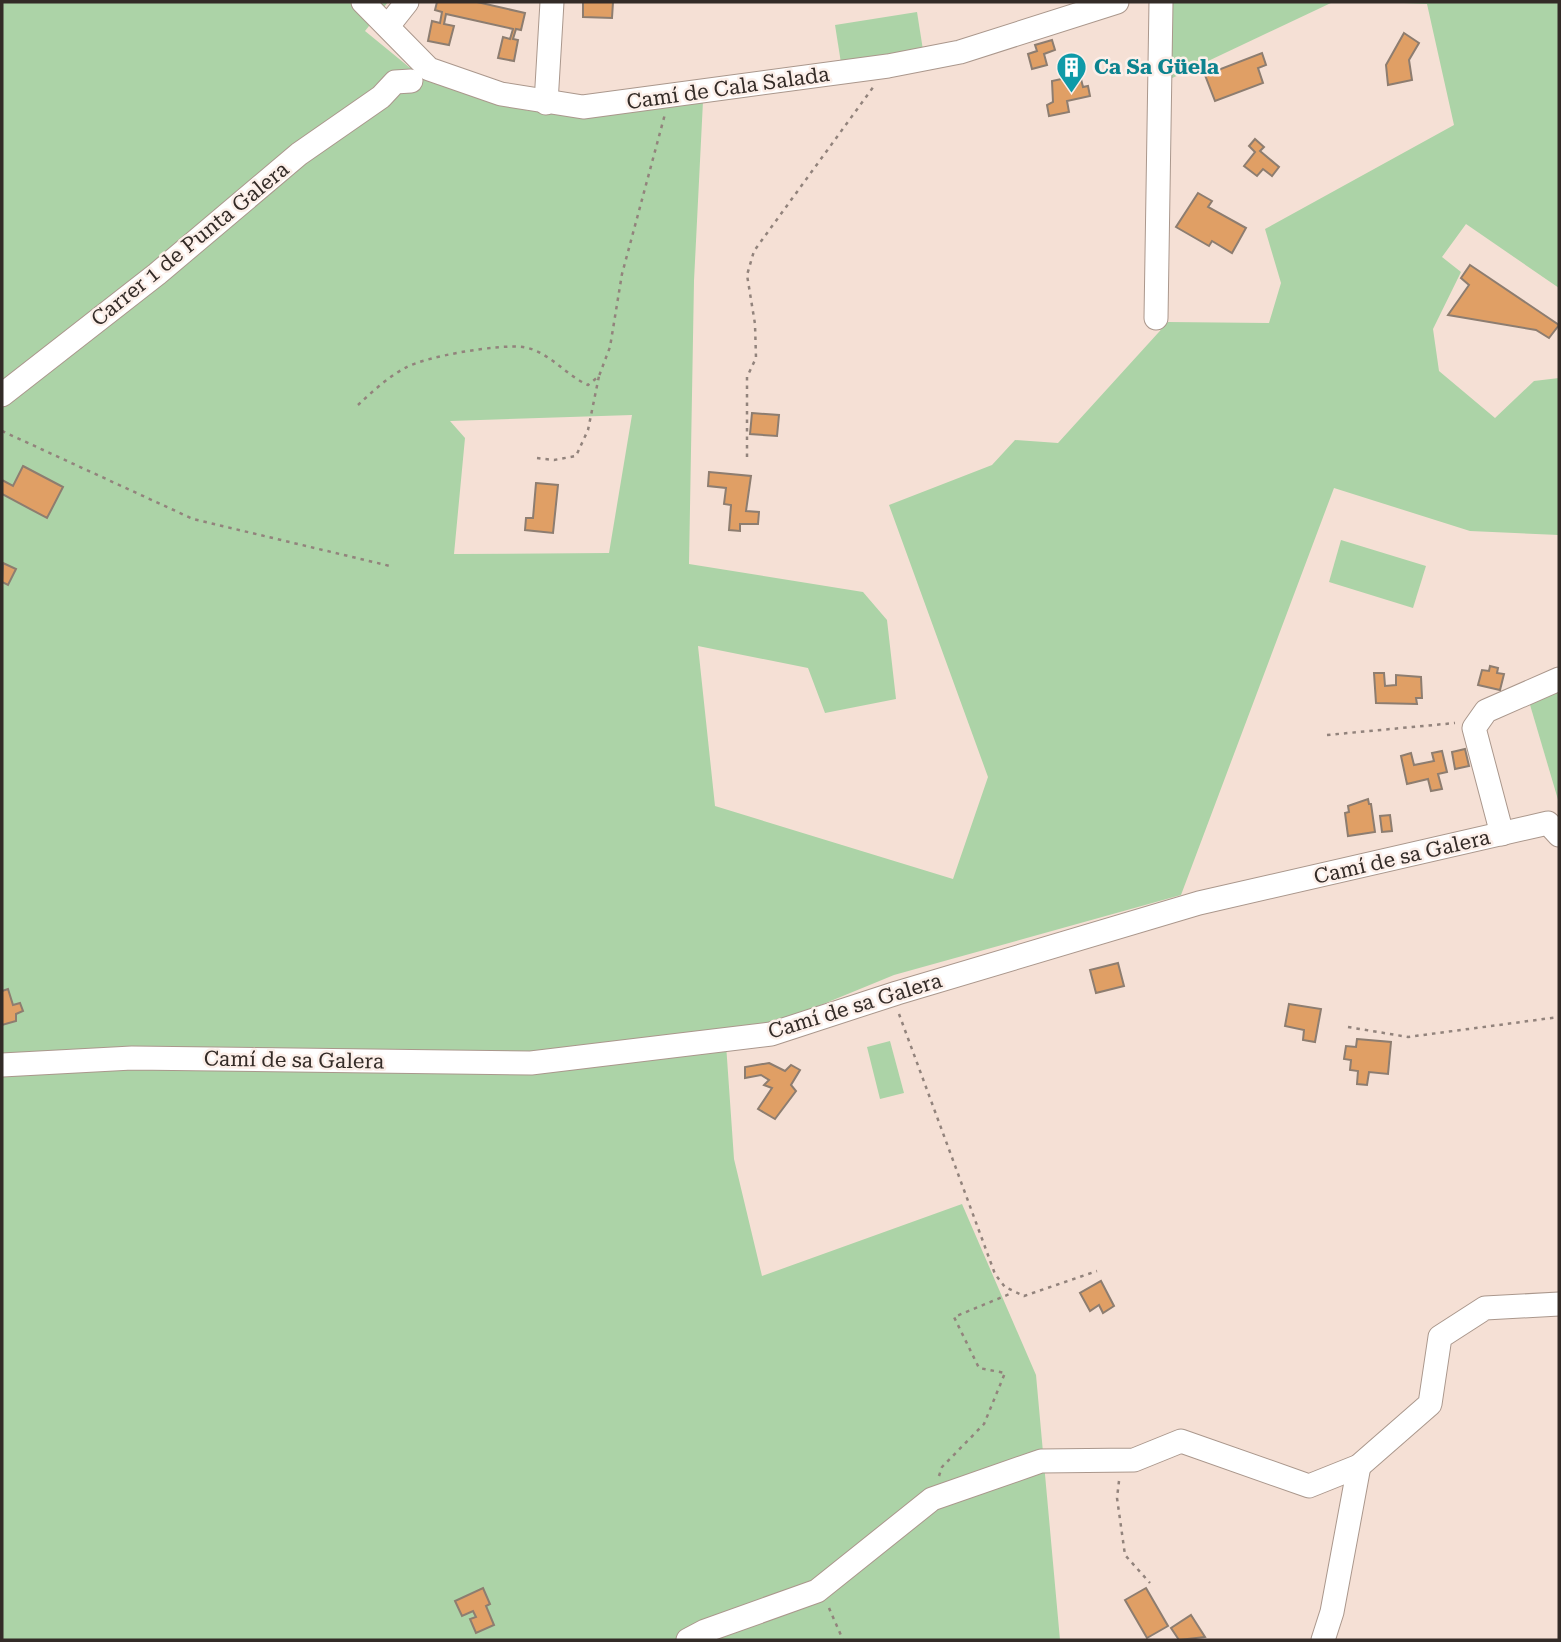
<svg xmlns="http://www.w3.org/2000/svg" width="1561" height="1642" font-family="'Roboto Serif',serif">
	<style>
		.green { fill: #acd3a7; fill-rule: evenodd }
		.building { fill: #e09f65; stroke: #8d7d70; stroke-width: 2 }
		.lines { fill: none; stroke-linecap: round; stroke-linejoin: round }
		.minor-casing { stroke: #aa978c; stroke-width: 25 }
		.path { stroke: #92837c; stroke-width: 2.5; stroke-dasharray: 3.5 5; stroke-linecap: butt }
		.minor { stroke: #fff; stroke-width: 23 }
		.labels { text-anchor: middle; stroke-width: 5; stroke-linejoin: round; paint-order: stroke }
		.culture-label { font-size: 21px; font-weight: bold; fill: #0d838f; stroke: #fcefe9; text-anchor: start }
		.street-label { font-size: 21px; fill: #332b27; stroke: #fcefe9 }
	</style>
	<rect width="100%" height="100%" fill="#f5e0d5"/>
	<g class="green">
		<path d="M2,2h386l-23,29 44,36 44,21 76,23 174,-10 -9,180 -5,283 174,28 24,28 9,79 -71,14 -17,-45 -110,-22 17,160 238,73 35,-102 -99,-272 103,-40 23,-25 43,3 110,-121 101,1 12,-40 -16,-54 189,-104 -27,-121 -47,-2h179v286l-93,-64 -24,33 19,15 -28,57 6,42 56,47 39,-37 25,-3v157l-89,-4 -136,-43 -153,407 -287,80 -168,69 8,115 28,117 200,-72 74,171 24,265h-1058zM632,415l-23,138 -155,1 11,-116 -15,-17z"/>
		<path d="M1169,2h164l-165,78z"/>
		<path d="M917,12l6,38 -82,13 -6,-38z"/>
		<path d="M1341,540l85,26 -13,42 -84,-26z"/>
		<path d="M1559,683v120l-31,-105z"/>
		<path d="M890,1041l14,52 -24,6 -13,-52z"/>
	</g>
	<g class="building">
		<path d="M437,2h40l48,11 -4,17 -5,-1 -3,10 5,1 -4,21 -16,-3 5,-21 7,2 3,-10 -67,-15 -2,10 10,2 -5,19 -21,-4 4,-20 8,2 2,-11 -7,-2z"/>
		<path d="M583,2h30l-1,16 -29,-1z"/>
		<path d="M1404,33l15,10 -10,17 3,20 -24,5 -2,-20z"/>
		<path d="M1052,40l3,10 -11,4 3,11 -15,4 -4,-15 9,-3 -2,-6z"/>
		<path d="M1262,53l4,12 -8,3 5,15 -48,18 -10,-26z"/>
		<path d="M1080,75l3,12 5,-1 2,10 -23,5 2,11 -20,4 -2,-11 6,-3 -1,-21z"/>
		<path d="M1255,139l9,8 -4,4 19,16 -7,9 -9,-7 -6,7 -13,-10 11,-14 -6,-6z"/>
		<path d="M1198,193l14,8 -4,6 38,21 -14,25 -20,-12 -3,5 -33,-19z"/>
		<path d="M1470,265l89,60 -10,13 -13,-8 -88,-15 21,-30 -8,-7z"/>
		<path d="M752,413l27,2 -2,21 -27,-2z"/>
		<path d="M23,466l40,21 -16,31 -45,-24v-14l11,6z"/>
		<path d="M709,472l42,4 -5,35 13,1 -1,12h-18v7l-11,-1 2,-25 -7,-1 2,-16 -18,-2z"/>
		<path d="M536,483l22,2 -5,48 -28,-3 1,-12h7z"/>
		<path d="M3,563l13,6 -8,16 -6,-3z"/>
		<path d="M1490,666l8,2 -1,5 7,1 -4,16 -22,-5 4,-15 7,1z"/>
		<path d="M1374,673h10l1,13 11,-1v-10l25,2 1,21h-6l1,6 -41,-1z"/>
		<path d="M1465,749l4,17 -14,3 -3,-17z"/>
		<path d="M1442,751l5,21 -9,2 4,15 -11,2 -3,-12 -21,5 -6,-28 10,-3 3,12 20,-4 -2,-8z"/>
		<path d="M1368,799l1,5h2l4,28 -27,4 -3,-23 4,-1 -1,-6z"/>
		<path d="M1390,815l2,16 -10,1 -2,-16z"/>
		<path d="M1118,963l6,23 -28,7 -6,-23z"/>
		<path d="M8,989l5,16 7,-2 3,8 -7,3v7l-14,4v-34z"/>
		<path d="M1289,1004l32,5 -6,33 -12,-2 1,-10 -19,-4z"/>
		<path d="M1357,1039l34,3 -3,32 -19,-2 -2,13 -10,-1 1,-13 -8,-1 1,-10 -7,-1 2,-13 10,1z"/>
		<path d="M769,1063l16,8 6,-6 9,5 -9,15 5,6 -21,28 -17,-10 14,-21 -8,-3 5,-5 -8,-5 -16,3v-11z"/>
		<path d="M1101,1281l13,25 -11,7 -4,-8 -9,6 -10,-18z"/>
		<path d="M483,1588l7,16 -4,2 8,19 -18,8 -6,-14 6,-2 -3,-6 -11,5 -7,-15z"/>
		<path d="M1146,1588l22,38 -21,12 -22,-38z"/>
		<path d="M1191,1615l14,22 -26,3 -8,-12z"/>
	</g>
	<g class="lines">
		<defs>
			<g id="minor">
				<path d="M363,2l66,67 72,25 82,13 305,-41 72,-14 157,-50"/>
				<path d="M388,26l19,-24"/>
				<path d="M546,103l6,-101"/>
				<path d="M1156,318l5,-316"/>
				<path d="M2,395l155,-121 142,-120 82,-57 14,-15 16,-1"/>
				<path d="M1502,834l-28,-106 12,-17 73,-32"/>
				<path d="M2,1065l130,-7 399,5 240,-29 126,-41 302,-90 349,-80 11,12"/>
				<path d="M688,1640l17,-9 112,-40 115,-92 109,-38 93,-1 47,-19 128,45 50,-20 71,-62 10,-67 45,-29 74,-4"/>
				<path d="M1323,1640l9,-28 27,-146"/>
			</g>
		</defs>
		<use href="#minor" class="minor-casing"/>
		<g class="path">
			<path d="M358,405c14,-13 30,-28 47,-37 21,-12 94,-24 118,-21 26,4 42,28 65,38l11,-9 11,-29 12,-73 43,-160"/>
			<path d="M2,431l191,88 197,47"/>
			<path d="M747,457v-80l9,-19 -1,-34 -8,-49 7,-24 120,-165"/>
			<path d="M537,458l17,2 22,-4 12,-26 11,-54"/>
			<path d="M1327,735l128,-12"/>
			<path d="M899,1014l96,260 10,13 19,9 73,-25"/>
			<path d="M1348,1027l60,10 151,-20"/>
			<path d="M939,1476l3,-9 42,-43 21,-51 -26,-5 -25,-51 58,-24"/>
			<path d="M1119,1481l-2,17 8,57 25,28"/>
			<path d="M829,1608l14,32"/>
		</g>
		<use href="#minor" class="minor"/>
	</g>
	<defs>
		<symbol id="building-pin" viewBox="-11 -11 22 30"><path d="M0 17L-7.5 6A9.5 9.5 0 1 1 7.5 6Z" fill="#0f9aa8" stroke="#fcefe9"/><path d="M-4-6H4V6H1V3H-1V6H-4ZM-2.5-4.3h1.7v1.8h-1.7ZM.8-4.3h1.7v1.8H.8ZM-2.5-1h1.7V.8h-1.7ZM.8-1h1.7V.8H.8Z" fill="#fff"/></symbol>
	</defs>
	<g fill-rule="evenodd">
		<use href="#building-pin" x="1054" y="50" width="35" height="47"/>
	</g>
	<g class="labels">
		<g class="culture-label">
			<text x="1094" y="74">Ca Sa Güela</text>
		</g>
		<g class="street-label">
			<text transform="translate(728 88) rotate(-8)" y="7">Camí de Cala Salada</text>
			<text transform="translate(190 244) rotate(-39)" y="7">Carrer 1 de Punta Galera</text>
			<text transform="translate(1402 857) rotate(-13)" y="7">Camí de sa Galera</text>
			<text transform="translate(855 1006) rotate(-17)" y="7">Camí de sa Galera</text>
			<text transform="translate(294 1060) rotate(1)" y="7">Camí de sa Galera</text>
		</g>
	</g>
	<rect width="1561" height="1642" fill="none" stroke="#332b27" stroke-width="7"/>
</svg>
